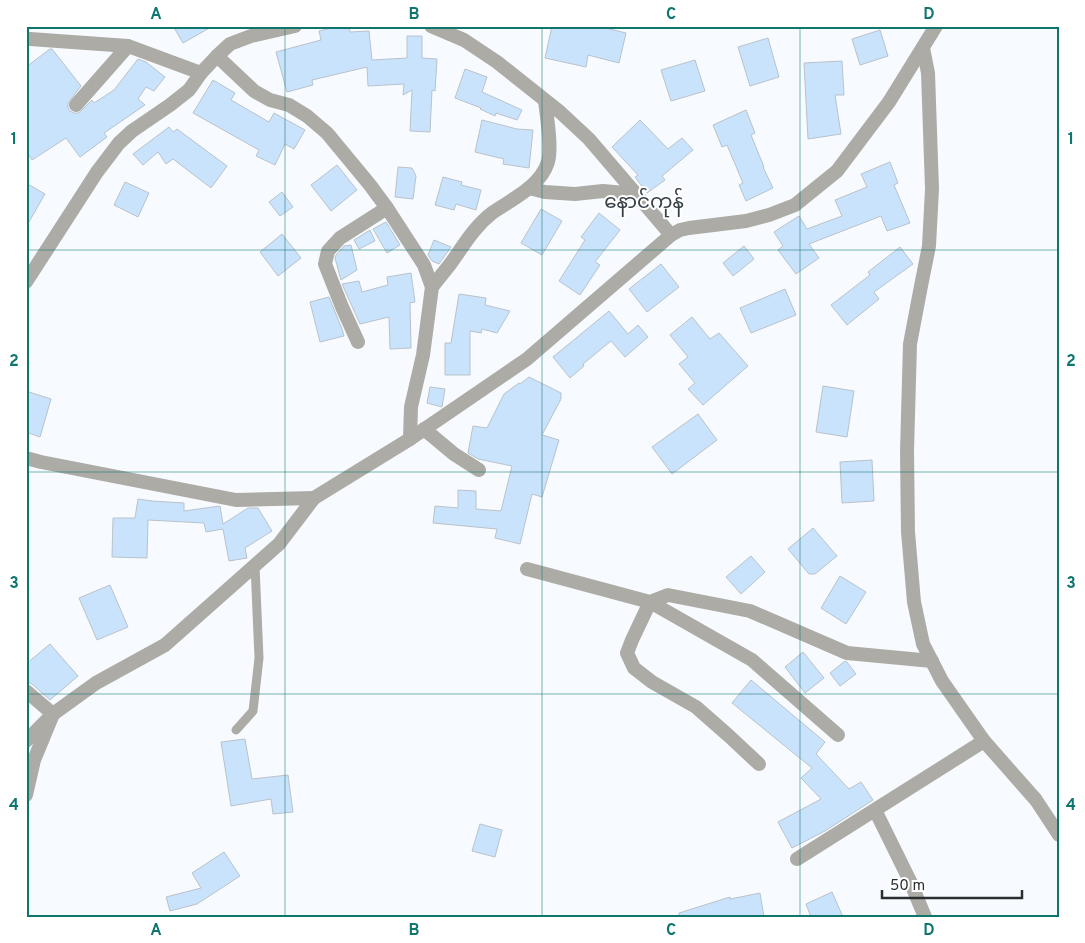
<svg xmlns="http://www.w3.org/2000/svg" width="1085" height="943" font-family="Overpass,'Noto Sans Myanmar',sans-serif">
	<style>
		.building { fill: #cae3fc; stroke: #b9c2cb }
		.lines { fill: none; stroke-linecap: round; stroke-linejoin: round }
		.service { stroke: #adaba6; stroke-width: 9 }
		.minor { stroke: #adaba6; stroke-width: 14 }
		.grid { fill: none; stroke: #0f766e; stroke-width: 1; stroke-opacity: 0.55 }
		.labels { text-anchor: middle; stroke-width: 4; stroke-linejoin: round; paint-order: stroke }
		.quarter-label { font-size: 20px; fill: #384047; stroke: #fff }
		.neatline { fill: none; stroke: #0f766e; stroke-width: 2 }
		.grid-label { font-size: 16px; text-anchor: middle; font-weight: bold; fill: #0f766e }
	</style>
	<rect width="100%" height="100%" fill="#f7fbff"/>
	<g class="building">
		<path d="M173,26h40l-30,17z"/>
		<path d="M339,26h10l1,6 19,-1 3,29 35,-2v-22h15v22l15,1 -2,32 -3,-1 -2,42 -20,-1 2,-41 -9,5 1,-11 -36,2 -1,-19 -55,13 1,5 -26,7 -11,-40 45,-12 -2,-9z"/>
		<path d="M552,26h46l28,7 -7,30 -31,-8 -2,12 -41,-9z"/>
		<path d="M880,30l8,26 -28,9 -8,-26z"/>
		<path d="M768,38l11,39 -29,9 -12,-39z"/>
		<path d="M50,49h2l29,37 -13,17v5l2,3 4,2h5l13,-13 2,3 20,-13 24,-31 8,3 19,15 -11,14 -8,-4 -8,12 7,6 -41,28 3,4 -27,20 -14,-19 -34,22 -6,-9v-84z"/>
		<path d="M695,60l10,31 -34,10 -10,-31z"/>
		<path d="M842,61l2,34h-9l6,39 -33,5 -4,-76z"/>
		<path d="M465,69l22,8 -5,15 40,18 -5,10 -21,-7 -1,3 -15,-7 1,-1 -26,-10z"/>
		<path d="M213,80l22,13 -4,7 38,22 5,-9 31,17 -11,19 -9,-5 -10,21 -19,-9 3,-6 -66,-37z"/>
		<path d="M746,110l9,23 -4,2 13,32h-1l10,21 -27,13 -7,-16 4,-2 -16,-38 -5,2 -9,-22z"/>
		<path d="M482,120l35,9 16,1 -4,38 -26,-4 1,-5 -29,-7z"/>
		<path d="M640,120l28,29 14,-11 11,12 -31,26 3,4 -18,13 -12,-16 3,-2 -26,-28z"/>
		<path d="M169,127l4,5 4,-3 50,37 -16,22 -38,-29 -7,5 -8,-12 -15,13 -10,-11z"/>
		<path d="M890,162l8,21 -4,2 16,38 -23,8 -6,-15 -72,28 10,14 -23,16 -18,-24 5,-4 -9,-14 25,-16 8,13 35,-13 -7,-16 32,-13 -6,-13z"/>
		<path d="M337,165l20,25 -26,21 -20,-26z"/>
		<path d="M398,167l14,1 4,8 -3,23 -18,-2z"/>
		<path d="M443,177l19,5 -1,3 20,5 -5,20 -20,-6 -2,6 -19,-5z"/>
		<path d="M125,182l24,11 -11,24 -24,-12z"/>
		<path d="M26,183l19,11 -19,33z"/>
		<path d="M282,192l11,15 -13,9 -11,-14z"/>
		<path d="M541,209l21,12 -20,34 -21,-12z"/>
		<path d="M599,213l21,17 -25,32 5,3 -20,30 -21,-14 26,-41 -4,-3z"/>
		<path d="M386,222l14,23 -13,8 -14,-24z"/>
		<path d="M370,230l5,11 -16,8 -5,-9z"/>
		<path d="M282,234l19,24 -23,18 -18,-24z"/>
		<path d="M434,240l17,7 -12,17 -7,-3 -4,-6z"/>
		<path d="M351,245l6,25 -16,10 -6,-22 1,-3 8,-9z"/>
		<path d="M744,246l10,13 -21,17 -10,-13z"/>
		<path d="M900,247l13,17 -39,28 5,7 -32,26 -16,-20 39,-30 -2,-3z"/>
		<path d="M661,264l18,23 -32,25 -18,-23z"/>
		<path d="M411,273l4,29 -5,1 1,45 -21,1 -1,-32 -29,7 -18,-40 17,-3 3,11 26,-7 -1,-8z"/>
		<path d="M785,289l11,26 -45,18 -11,-25z"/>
		<path d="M459,294l27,4 -1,7 25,6 -13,22 -15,-4 -1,4 -11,-2v44h-25v-32h6z"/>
		<path d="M329,297l13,32 2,7 -24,6 -10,-40z"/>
		<path d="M609,311l19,23 10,-9 10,12 -23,20 -14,-16 -28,23 1,2 -14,12 -17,-21z"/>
		<path d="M692,317l18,22 9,-6 29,33 -45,39 -15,-16 7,-6 -16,-19 9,-7 -18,-22z"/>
		<path d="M529,377l32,16v6l-19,36 17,5 -17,57 -10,-3 -12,50 -25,-6 2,-9 -64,-6 2,-17 23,2v-18l18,1v18l25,2 11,-45 -34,-7 -10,-6 5,-27 14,2 17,-34 15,-11 1,1z"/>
		<path d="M823,386l31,5 -7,46 -31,-5z"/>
		<path d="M430,387l15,2 -3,18 -15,-4z"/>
		<path d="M26,391l25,8 -11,38 -14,-5z"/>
		<path d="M698,414l19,26 -45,34 -20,-27z"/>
		<path d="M872,460l2,41 -32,2 -2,-41z"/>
		<path d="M138,499l14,2 32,2v8l36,-5 3,18 25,-16h10l14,23 -27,17 2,10 -18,3 -6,-32 -17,3 -2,-9 -56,-3 -1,38 -35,-1 1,-39h22z"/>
		<path d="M813,528l24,28 -22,18h-6l-21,-25z"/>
		<path d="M751,556l14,16 -24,22 -15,-17z"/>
		<path d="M840,576l26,16 -20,32 -25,-16z"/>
		<path d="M110,585l18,42 -31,13 -18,-42z"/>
		<path d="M50,644l28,32 -28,24 -18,-16 -6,-2v-18z"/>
		<path d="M803,652l21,26 -19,15 -20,-26z"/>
		<path d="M845,661l2,1 9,12 -16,12 -10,-13z"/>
		<path d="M751,680l74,62 -9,12 33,35 12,-7 12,18 -48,31 -33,17 -14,-26 43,-23 -20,-21 11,-10 -80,-65z"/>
		<path d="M245,739l7,40 36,-4 5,37 -20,2 -2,-15 -40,7 -10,-64z"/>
		<path d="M480,824l22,6 -7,27 -23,-6z"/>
		<path d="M224,852l16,24 -43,28 -27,7 -4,-14 35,-9 -9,-15z"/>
		<path d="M832,892l11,25h-32l-5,-13z"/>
		<path d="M760,893l4,24h-85v-4l51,-16v2z"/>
	</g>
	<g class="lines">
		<path class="service" d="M236,730l17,-19 6,-53 -4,-92"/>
		<g class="minor">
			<path d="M431,26l33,14 33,22 63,50 29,27 82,96"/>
			<path d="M30,39l98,7 73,27"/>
			<path d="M923,48l5,25 4,116 -3,57 -8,40 -11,58 -3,107 1,81 6,70 9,42 19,37 42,60 52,59 23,35"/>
			<path d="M217,56l37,35 16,9 19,5 18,11 20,17 43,52 17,23 37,57 8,22 -9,68 -12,52 -1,32"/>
			<path d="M76,105l52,-59"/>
			<path d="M529,188l16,4 30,2 28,-3 33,3"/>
			<path d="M26,282l71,-110 22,-29 13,-12 38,-26 19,-15 12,-17 16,-17 13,-12 21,-8 44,-10"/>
			<path d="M432,287c6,-8 13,-16 19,-24 13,-18 23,-36 41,-50 20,-14 48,-26 56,-51 4,-14 -1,-45 -3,-61"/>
			<path d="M358,342l-16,-35 -17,-43 3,-13 12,-13 47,-30"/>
			<path d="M424,429l30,25 25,16"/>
			<path d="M26,458l15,4 195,38 78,-2"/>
			<path d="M527,569l123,33 18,-7 82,16 97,42 85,8"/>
			<path d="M26,691l27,23 -27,27"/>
			<path d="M759,764l-30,-28 -33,-29 -44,-25 -18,-14 -7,-15 5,-13 18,-38 102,58 86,75"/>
			<path d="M26,795l8,-35 19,-46 43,-31 69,-38 114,-101 35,-46 96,-59 117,-80 144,-124 9,-5 9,-2 57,-7 23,-6 26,-10 42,-34 52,-69 47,-76"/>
			<path d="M875,810l35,71 15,36"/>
			<path d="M797,859l187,-118"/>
		</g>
	</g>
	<path class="grid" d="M285,26v891M542,26v891M800,26v891M26,250h1033M26,472h1033M26,694h1033"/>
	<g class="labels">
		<g class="quarter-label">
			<text x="644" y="208">နောင်ကုန်</text>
		</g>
	</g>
	<rect width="1085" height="943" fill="none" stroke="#ffffff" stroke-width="55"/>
	<path d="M882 890v8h140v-8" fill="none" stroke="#2a2e31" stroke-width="2.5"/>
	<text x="890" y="890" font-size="15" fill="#2a2e31" stroke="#ffffff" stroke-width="4" paint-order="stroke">50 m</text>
	<rect x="28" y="28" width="1030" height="888" class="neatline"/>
	<g class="grid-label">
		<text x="156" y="19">A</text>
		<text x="414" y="19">B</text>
		<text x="671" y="19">C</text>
		<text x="929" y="19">D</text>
		<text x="14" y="144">1</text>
		<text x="1071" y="144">1</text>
		<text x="14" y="366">2</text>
		<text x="1071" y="366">2</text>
		<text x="14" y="588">3</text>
		<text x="1071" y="588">3</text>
		<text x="14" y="810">4</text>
		<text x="1071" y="810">4</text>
		<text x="156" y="935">A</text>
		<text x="414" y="935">B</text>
		<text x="671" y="935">C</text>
		<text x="929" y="935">D</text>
	</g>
</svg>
